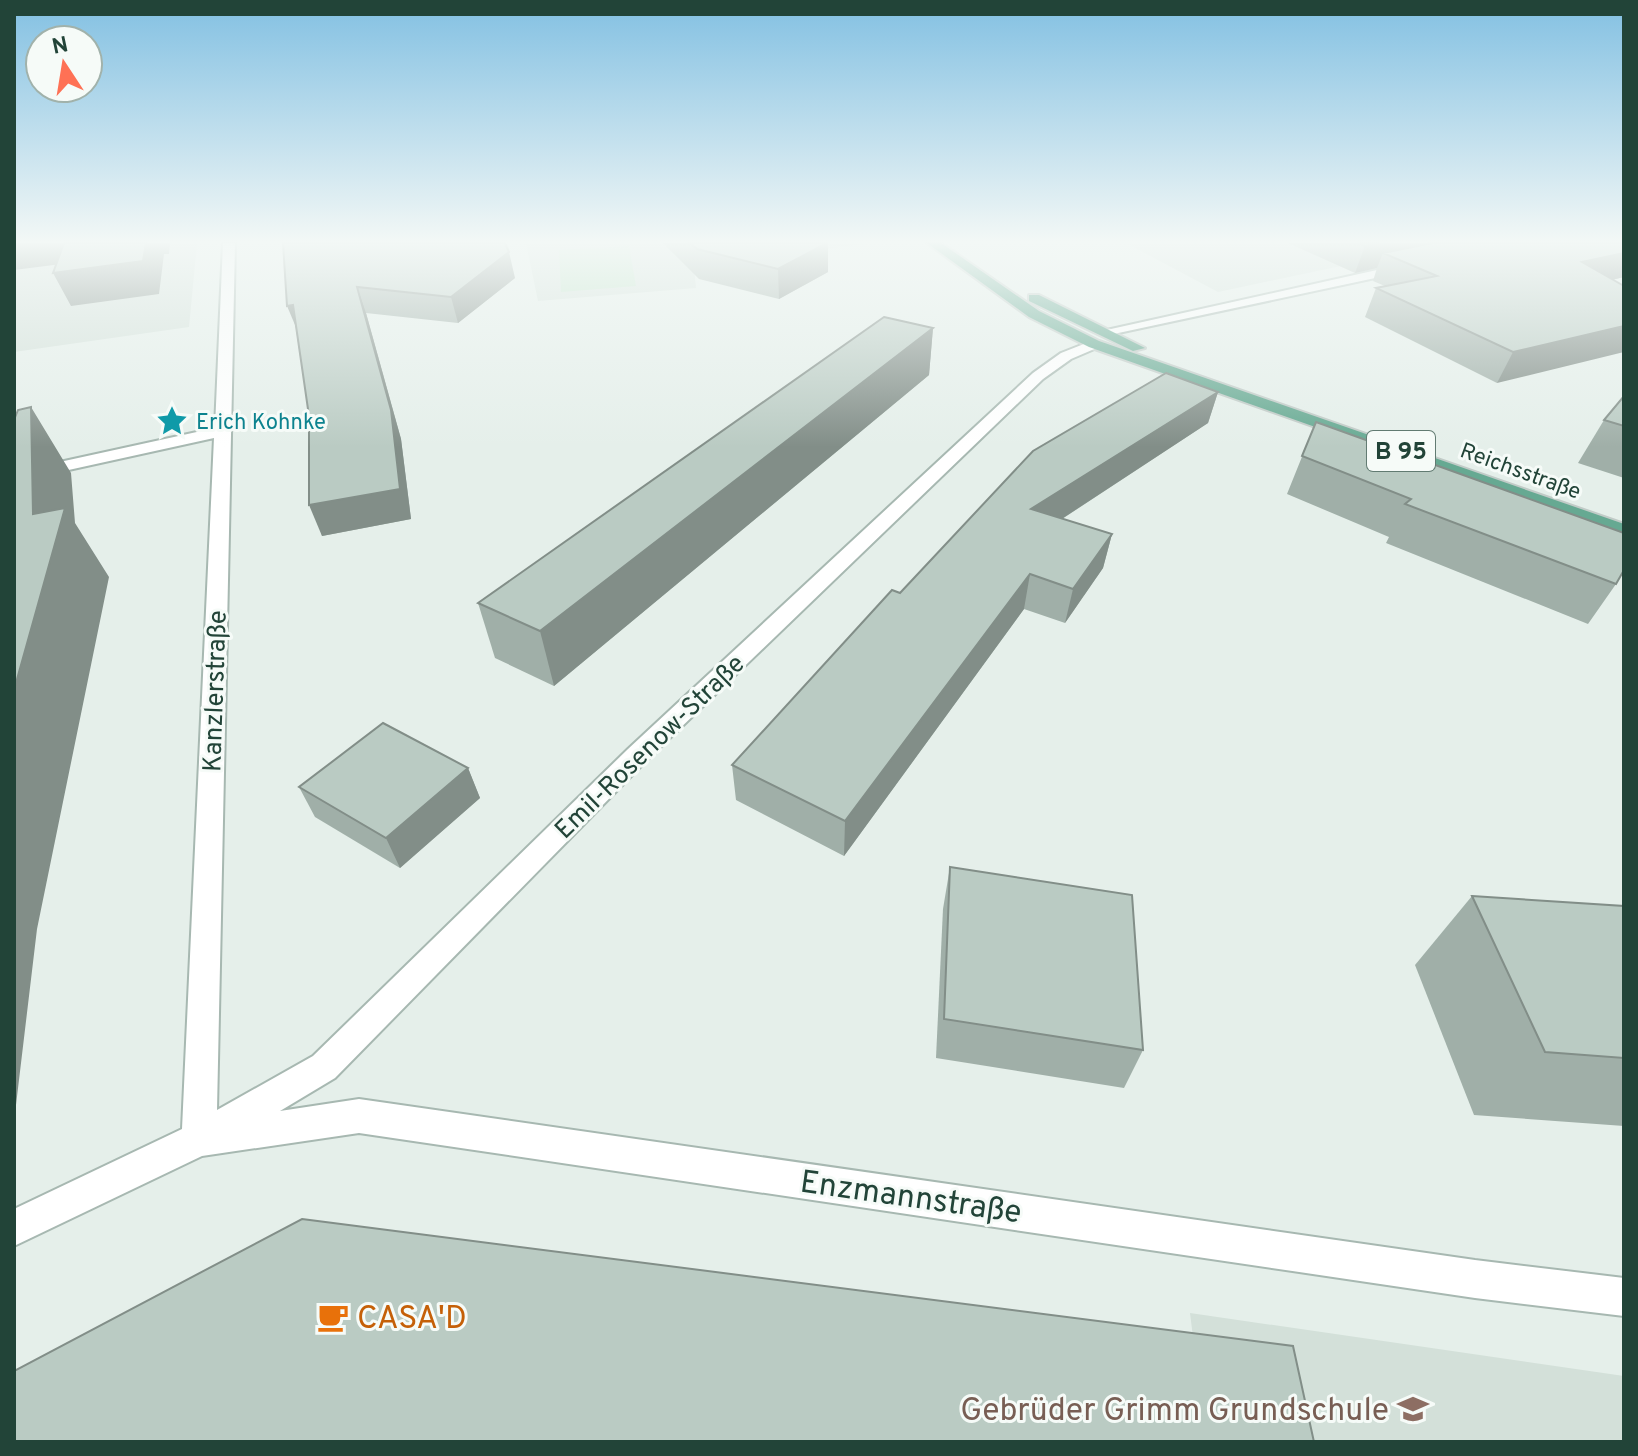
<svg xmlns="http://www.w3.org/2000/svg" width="1638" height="1456" font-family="Overpass,sans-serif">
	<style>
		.built { fill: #d3e0d9 }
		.green { fill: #bce2c4 }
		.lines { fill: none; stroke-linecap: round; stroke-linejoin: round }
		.street-casing { stroke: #a7b8b1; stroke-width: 4 }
		.primary-casing { stroke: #c1cbc7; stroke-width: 4 }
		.street { fill: #fff; fill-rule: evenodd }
		.primary { fill: #66a992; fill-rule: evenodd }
		.wall { fill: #a0afa8 }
		.shaded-wall { fill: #828e88 }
		.building { fill: #bacbc3; stroke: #828e88; stroke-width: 2 }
		.labels { text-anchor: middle; stroke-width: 6; stroke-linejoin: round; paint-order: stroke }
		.far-culture-label { font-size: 22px; fill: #0d838f; stroke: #f6fbf8; text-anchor: start }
		.far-street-label { font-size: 22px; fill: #224438; stroke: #f6fbf8 }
		.shield { fill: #f6fbf8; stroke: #627b72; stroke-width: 2 }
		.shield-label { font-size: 24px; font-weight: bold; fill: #224438 }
		.street-label { font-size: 26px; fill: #224438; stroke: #f6fbf8 }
		.near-street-label { font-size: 32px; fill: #224438; stroke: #f6fbf8 }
		.near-food-label { font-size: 32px; fill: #c56008; stroke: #f6fbf8; text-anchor: start }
		.near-education-label { font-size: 32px; fill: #785e54; stroke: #f6fbf8; text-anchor: end }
	</style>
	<rect width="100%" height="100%" fill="#e5efea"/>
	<g class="built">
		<path d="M14,243h183l-8,84 -175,25z"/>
		<path d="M526,243h344l-176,24 2,21 -158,13z"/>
		<path d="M1126,243h324l-232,49z"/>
		<path d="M1190,1313l434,63v66h-418z"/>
	</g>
	<path class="green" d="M629,246l7,40 -75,6 -2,-42z"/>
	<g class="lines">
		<defs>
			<g id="street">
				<path d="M223,243h12l-18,867 96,-54 315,-307 405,-376 28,-20 33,-13 7,4 -2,3 -28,12 -28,20 -397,382 -311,317 -55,33 79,-12 1116,161 149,18v38l-149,-18 -1116,-165 -157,23 -188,90v-37l168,-80 32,-691 -200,44v-10l201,-44z"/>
				<path d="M1404,264l4,1v6l-299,64 -7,-4z"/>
			</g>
			<g id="primary">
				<path d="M927,243h14l98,68 60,30 525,183v12l-535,-189 -60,-30z"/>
				<path d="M1029,295h10l106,53 -12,3 -104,-50z"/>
			</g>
		</defs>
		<use href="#street" class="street-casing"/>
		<use href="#primary" class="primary-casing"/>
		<use href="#street" class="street"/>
		<use href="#primary" class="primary"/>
	</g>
	<g class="wall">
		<path d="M283,243l232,35 -57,45 -92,-10 35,126 10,80 -89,17 -13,-120z"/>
		<path d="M663,243h165v29l-49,27 -80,-20z"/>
		<path d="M1288,243h336v34l-12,3 -115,103 -132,-66 11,-29 9,-2 -12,-5 4,-13 -22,5z"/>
		<path d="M933,328l-4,47 -375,311 -59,-28 -17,-55z"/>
		<path d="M1218,392l-10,31 -146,96 50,15 -9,34 -38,55 -41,-14 -180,247 -108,-56 -4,-35 168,-172z"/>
		<path d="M1624,396v82l-46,-15 26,-43z"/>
		<path d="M1316,422l300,162 -28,40 -202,-81 3,-6 -102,-43z"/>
		<path d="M468,768l12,30 -80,70 -85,-51 -16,-30z"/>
		<path d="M950,867l193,183 -19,38 -188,-30 7,-149z"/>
		<path d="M1472,896l152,10v220l-150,-11 -59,-150z"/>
	</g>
	<g class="shaded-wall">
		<path d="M14,243h59l4,19 -63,8z"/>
		<path d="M146,243h24l-1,11h-5l-5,40 -88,12 -18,-33z"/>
		<path d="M828,243v29l-49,27 -1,-30z"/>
		<path d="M1379,243h114l-110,10 -6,15 -22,5 10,-27z"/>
		<path d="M509,252l6,26 -57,45 -7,-26z"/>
		<path d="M1624,253v24l-57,13 15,-28z"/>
		<path d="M357,287l9,26 35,126 10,80 -89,17 -13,-31z"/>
		<path d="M293,305l5,27 -11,-26z"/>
		<path d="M1624,326v26l-127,31 16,-31z"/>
		<path d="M933,328l-4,47 -375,311 -14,-55z"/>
		<path d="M1218,392l-10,31 -183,120 6,-34z"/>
		<path d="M31,407l40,66 4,50 34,54 -72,352 -21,176 -2,1v-416z"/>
		<path d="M1112,534l-9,34 -38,55 8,-34z"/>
		<path d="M1030,574l-6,35 -180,247 1,-35z"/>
		<path d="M468,768l12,30 -80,70 -14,-30z"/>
	</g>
	<g class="building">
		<path d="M64,243h82l-3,18 -90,12z"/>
		<path d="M283,243h222l4,9 -58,45 -94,-10 34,123 9,79 -91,16v-89l-16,-111 -6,1z"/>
		<path d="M690,243h137l-49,26 -81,-20z"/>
		<path d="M1359,243h20l-14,3z"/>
		<path d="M1432,243h192v10l-42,9 42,24v40l-111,26 -137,-64 61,-12 -54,-23z"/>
		<path d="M884,317l49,11 -393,303 -62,-28z"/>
		<path d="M1166,373l52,19 -187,117 81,25 -39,55 -43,-15 -185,247 -113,-56 160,-175 8,3 133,-142z"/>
		<path d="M1624,396v30l-20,-6z"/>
		<path d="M31,407l2,107 32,-6 -51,182v-270l4,-10z"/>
		<path d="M1316,422l308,111v37l-8,14 -211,-80 6,-5 -109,-43z"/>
		<path d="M383,723l85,45 -82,70 -87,-51z"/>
		<path d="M950,867l182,28 11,155 -199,-31z"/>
		<path d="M1472,896l152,10v152l-79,-6z"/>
		<path d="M302,1219l991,127 21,96h-1300v-71z"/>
	</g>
	<linearGradient id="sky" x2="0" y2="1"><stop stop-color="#82c0e2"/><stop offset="0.54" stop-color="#f3f8f6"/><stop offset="1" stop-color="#f3f8f6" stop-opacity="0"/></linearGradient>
	<rect width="1638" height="447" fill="url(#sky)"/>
	<defs>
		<symbol id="sight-bare" viewBox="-9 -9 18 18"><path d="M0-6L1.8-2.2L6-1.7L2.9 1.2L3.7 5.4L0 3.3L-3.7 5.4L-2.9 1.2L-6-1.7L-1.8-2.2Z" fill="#0f9aa8" stroke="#f6fbf8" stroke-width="2.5" paint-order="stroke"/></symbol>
		<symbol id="cafe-bare" viewBox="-9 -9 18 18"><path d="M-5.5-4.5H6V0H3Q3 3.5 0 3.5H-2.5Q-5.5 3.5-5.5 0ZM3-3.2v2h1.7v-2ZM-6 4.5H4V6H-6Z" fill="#e8710a" stroke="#f6fbf8" stroke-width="2.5" paint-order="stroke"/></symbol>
		<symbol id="school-bare" viewBox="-9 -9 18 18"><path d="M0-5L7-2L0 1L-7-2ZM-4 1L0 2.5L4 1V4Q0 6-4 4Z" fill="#8d6e63" stroke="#f6fbf8" stroke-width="2.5" paint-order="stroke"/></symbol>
	</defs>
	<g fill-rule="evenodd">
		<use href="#sight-bare" x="150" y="399" width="44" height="44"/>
		<use href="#cafe-bare" x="311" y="1295" width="44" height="44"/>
		<use href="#school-bare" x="1391" y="1387" width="44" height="44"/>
	</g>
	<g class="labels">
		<g class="far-culture-label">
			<text x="196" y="429">Erich Kohnke</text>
		</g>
		<g class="far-street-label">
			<text transform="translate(1521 470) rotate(20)" y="8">Reichsstraße</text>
		</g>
		<rect class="shield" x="1367" y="431" width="68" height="40" rx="6"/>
		<g class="shield-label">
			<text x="1401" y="459">B 95</text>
		</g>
		<g class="street-label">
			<text transform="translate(214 691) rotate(-88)" y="9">Kanzlerstraße</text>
			<text transform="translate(649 746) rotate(-44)" y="9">Emil-Rosenow-Straße</text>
		</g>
		<g class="near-street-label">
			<text transform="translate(911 1196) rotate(8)" y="11">Enzmannstraße</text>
		</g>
		<g class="near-food-label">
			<text x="357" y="1328">CASA'D</text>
		</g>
		<g class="near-education-label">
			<text x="1389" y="1420">Gebrüder Grimm Grundschule</text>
		</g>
	</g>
	<rect width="1638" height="1456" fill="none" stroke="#224438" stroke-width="32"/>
	<g transform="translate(64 64) rotate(348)"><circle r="38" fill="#f6fbf8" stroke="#a1b2ab" stroke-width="2"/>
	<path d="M0-6L14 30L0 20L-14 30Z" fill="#fe7155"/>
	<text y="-12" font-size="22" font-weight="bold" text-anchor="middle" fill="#224438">N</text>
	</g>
</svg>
